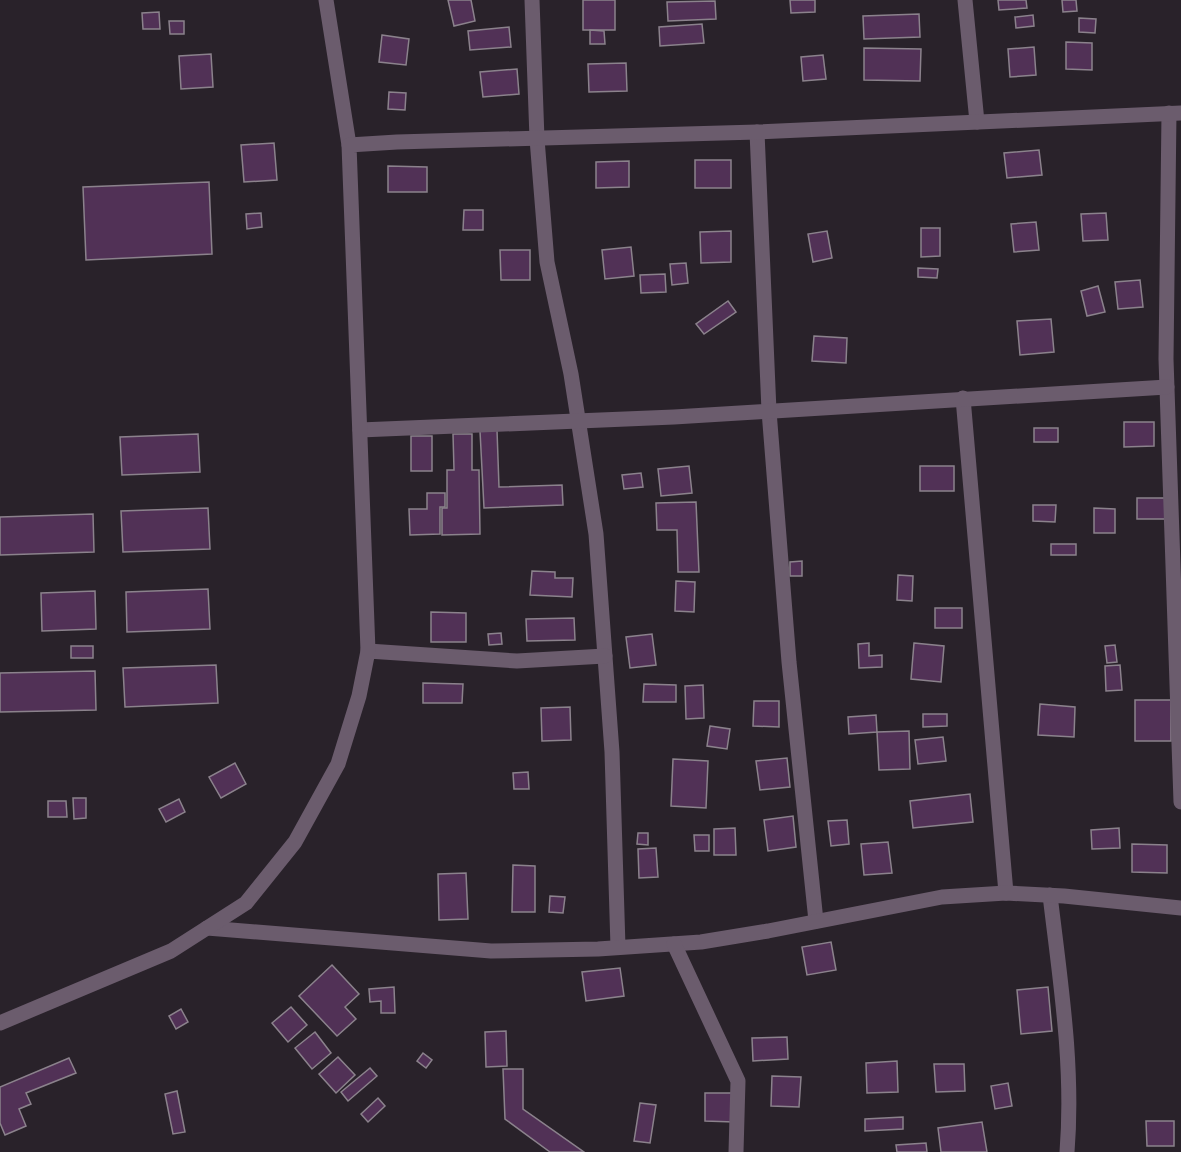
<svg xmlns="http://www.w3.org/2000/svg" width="1181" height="1152" font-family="'Golos Text',sans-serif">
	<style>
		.building { fill: #513156; stroke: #8b828c; stroke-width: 1.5 }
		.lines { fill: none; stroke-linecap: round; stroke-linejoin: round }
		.minor { stroke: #6b5c6d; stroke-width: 15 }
	</style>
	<rect width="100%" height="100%" fill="#29222a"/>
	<g class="building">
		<path d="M448,0h23l4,21 -21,5z"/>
		<rect x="583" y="0" width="32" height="30"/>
		<path d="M790,0h25v12l-24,1z"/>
		<path d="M998,0h28l1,8 -28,2z"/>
		<path d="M1062,0h14l1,11 -14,1z"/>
		<path d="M715,1l1,18 -48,2 -1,-19z"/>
		<path d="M159,12l1,17h-17l-1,-16z"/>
		<path d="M919,14l1,23 -56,2 -1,-23z"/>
		<path d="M1033,15l1,11 -18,2 -1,-11z"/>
		<path d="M1079,18l17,1 -1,14 -16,-1z"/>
		<path d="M169,21h15v13h-14z"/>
		<path d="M702,24l2,19 -44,3 -1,-19z"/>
		<path d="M509,27l2,20 -41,3 -2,-19z"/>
		<path d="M590,30l14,1 1,13h-15z"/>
		<path d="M382,35l27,4 -3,26 -27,-3z"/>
		<path d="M1066,42l26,1v27l-26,-1z"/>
		<path d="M1034,47l2,28 -26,2 -2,-28z"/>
		<path d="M864,48l57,1 -1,32 -56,-1z"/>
		<path d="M211,54l2,33 -32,2 -2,-33z"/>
		<path d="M823,55l3,24 -23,2 -2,-24z"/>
		<path d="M626,63l1,28 -38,1 -1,-28z"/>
		<path d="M517,69l2,25 -36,3 -3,-25z"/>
		<path d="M389,92l17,1 -1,17 -17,-1z"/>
		<path d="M274,143l3,37 -33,2 -3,-37z"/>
		<path d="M1039,150l3,25 -35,3 -3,-25z"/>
		<rect x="695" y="160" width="36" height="28"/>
		<path d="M629,161v26l-33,1v-26z"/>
		<path d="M388,166l39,1v25h-39z"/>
		<path d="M209,182l3,72 -126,6 -3,-73z"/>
		<path d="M464,210h19v20h-20z"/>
		<path d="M261,213l1,14 -15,2 -1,-15z"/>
		<path d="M1106,213l2,27 -25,1 -2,-27z"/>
		<path d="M1036,222l3,28 -25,2 -3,-28z"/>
		<path d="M921,228h19v28l-19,1z"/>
		<path d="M731,231v31l-30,1 -1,-31z"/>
		<path d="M827,231l5,27 -19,4 -5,-28z"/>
		<path d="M631,247l3,29 -29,3 -3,-29z"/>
		<path d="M500,250h30v30h-29z"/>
		<path d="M686,263l2,20 -16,2 -2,-21z"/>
		<path d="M918,268l20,1 -1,9 -19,-1z"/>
		<path d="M665,274l1,18 -25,1 -1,-18z"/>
		<path d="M1140,280l3,27 -25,2 -3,-27z"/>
		<path d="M1098,286l7,26 -18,4 -6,-25z"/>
		<path d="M728,301l8,11 -32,22 -8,-10z"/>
		<path d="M1051,319l3,33 -34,3 -3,-34z"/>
		<path d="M814,336l33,2 -1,25 -34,-2z"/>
		<path d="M1124,422h30v24l-30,1z"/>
		<rect x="1034" y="428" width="24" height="14"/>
		<path d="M497,430l2,57 63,-2 1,20 -79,3 -4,-77z"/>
		<path d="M198,434l2,38 -78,3 -2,-38z"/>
		<path d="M453,434h19v36h7l1,64 -38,1v-27h5v-38h7z"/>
		<rect x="411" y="436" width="21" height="35"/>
		<path d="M689,466l3,27 -31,3 -3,-27z"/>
		<rect x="920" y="466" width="34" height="25"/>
		<path d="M641,473l2,14 -19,2 -2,-14z"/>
		<path d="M427,493h18v14h-5v27l-30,1 -1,-26h18z"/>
		<rect x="1137" y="498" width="29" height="21"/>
		<path d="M696,502l3,70h-21l-1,-42h-20l-1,-27z"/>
		<path d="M1033,505h23l-1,17 -22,-1z"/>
		<path d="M208,508l2,41 -87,3 -2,-41z"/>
		<path d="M1094,508l21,1v24h-21z"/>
		<path d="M93,514l1,38 -94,3v-38z"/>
		<rect x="1051" y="544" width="25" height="11"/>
		<path d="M802,561v15h-12v-14z"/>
		<path d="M532,571l23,1v6h18l-1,19 -42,-2z"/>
		<path d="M898,575l15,1 -1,25 -15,-1z"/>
		<path d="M676,581l19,1 -1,30 -19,-1z"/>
		<path d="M208,589l2,40 -83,3 -1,-40z"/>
		<path d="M95,591l1,38 -54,2 -1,-38z"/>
		<rect x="935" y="608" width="27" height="20"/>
		<path d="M431,612l35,1v29h-35z"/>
		<path d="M574,618l1,22 -48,1 -1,-22z"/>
		<path d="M501,633l1,11 -13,1 -1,-11z"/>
		<path d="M652,634l4,31 -26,3 -4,-31z"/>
		<path d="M869,643v13l13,-1v12l-23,1 -1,-24z"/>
		<path d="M914,643l30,3 -3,36 -30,-3z"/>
		<path d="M1115,645l2,17 -10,1 -2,-17z"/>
		<rect x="71" y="646" width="22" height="12"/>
		<path d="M216,665l2,38 -93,4 -2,-39z"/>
		<path d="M1120,665l2,25 -16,1 -1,-25z"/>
		<path d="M95,671l1,39 -96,2v-39z"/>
		<path d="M423,683l40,1 -1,19h-39z"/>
		<path d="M644,684l32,1v17h-33z"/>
		<path d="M703,685l1,33 -18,1 -1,-33z"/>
		<rect x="1135" y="700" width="36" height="41"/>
		<path d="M754,701h25v26l-26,-1z"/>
		<path d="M1040,704l35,3 -1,30 -36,-2z"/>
		<path d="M570,707l1,33 -29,1 -1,-33z"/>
		<path d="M923,714h24v12l-24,1z"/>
		<path d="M876,715l1,17 -28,2 -1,-17z"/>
		<path d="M710,726l20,3 -3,20 -20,-3z"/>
		<path d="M909,731l1,38 -31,1 -2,-38z"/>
		<path d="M943,737l3,24 -28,3 -3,-24z"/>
		<path d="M787,758l3,29 -30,3 -4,-29z"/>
		<path d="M673,759l35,2 -2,47 -35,-2z"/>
		<path d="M235,763l11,21 -25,14 -12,-21z"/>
		<path d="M528,772l1,17h-15l-1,-16z"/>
		<path d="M970,794l3,28 -60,6 -3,-27z"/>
		<path d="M73,798h13v20l-12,1z"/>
		<path d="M179,799l6,13 -19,10 -7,-13z"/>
		<path d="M48,801h18l1,16h-19z"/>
		<path d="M793,816l3,31 -28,4 -4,-31z"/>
		<path d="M847,820l2,24 -18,2 -3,-25z"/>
		<path d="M735,828l1,27h-22v-26z"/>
		<path d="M1119,828l1,20 -28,1 -1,-19z"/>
		<path d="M638,833h10v12l-11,-1z"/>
		<path d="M694,835h15v16h-14z"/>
		<path d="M888,842l4,31 -28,2 -3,-31z"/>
		<path d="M1132,844l35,1v28l-35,-1z"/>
		<path d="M656,848l2,29 -19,1 -1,-29z"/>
		<path d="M513,865l22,1v46h-23z"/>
		<path d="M466,873l2,46 -29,1 -1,-46z"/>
		<path d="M550,896l15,1 -2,16 -14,-1z"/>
		<path d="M831,942l5,28 -29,5 -5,-28z"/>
		<path d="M332,965l27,29 -14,13 11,12 -19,17 -38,-40z"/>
		<path d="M620,968l4,28 -38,5 -4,-29z"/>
		<path d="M394,987l1,26h-14v-12l-11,1 -1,-13z"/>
		<path d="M1048,987l4,44 -31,3 -4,-44z"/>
		<path d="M291,1007l16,18 -19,17 -16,-19z"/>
		<path d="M181,1009l7,13 -12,7 -7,-13z"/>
		<path d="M506,1031l1,35 -21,1 -1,-35z"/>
		<path d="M315,1032l16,21 -19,16 -17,-21z"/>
		<path d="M787,1037l1,22 -35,2 -1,-23z"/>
		<path d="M423,1053l9,7 -6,8 -9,-7z"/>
		<path d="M338,1057l17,18 -19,18 -17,-19z"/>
		<path d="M69,1058l7,15 -50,20 5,11 -12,5 7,17 -21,9 -5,-12v-36z"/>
		<path d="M897,1061l1,31 -31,1 -1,-30z"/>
		<path d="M934,1064h30l1,27 -29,1z"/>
		<path d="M370,1068l7,8 -29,25 -7,-9z"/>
		<path d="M503,1069h20v40l61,43h-34l-45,-33z"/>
		<path d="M772,1076l29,1 -2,30 -28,-1z"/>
		<path d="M1008,1083l4,23 -17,3 -4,-23z"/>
		<path d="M177,1091l8,41 -12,2 -8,-40z"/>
		<path d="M705,1093h29v29l-29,-1z"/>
		<path d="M378,1098l7,8 -17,16 -7,-8z"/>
		<path d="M640,1103l16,2 -6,38 -16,-2z"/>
		<path d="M903,1117v12l-38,2v-12z"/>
		<path d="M1146,1121h28v25h-27z"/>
		<path d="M982,1122l5,30h-46l-3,-24z"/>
		<path d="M926,1143l1,9h-30l-1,-7z"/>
	</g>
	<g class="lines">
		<g class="minor">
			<path d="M326,0l23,145"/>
			<path d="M532,0l5,139 10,123 24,112 25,160 16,218 6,195"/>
			<path d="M965,0l12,122"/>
			<path d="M1169,113l-3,246 15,443"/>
			<path d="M757,132l12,279 20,251 27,259"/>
			<path d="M963,398l43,495"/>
			<path d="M360,430l314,-13 493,-30"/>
			<path d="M368,651l149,10 88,-5"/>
			<path d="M1050,895c10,85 24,171 17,257"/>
			<path d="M207,928l284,23 107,-2 103,-7 67,-11 174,-34 64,-4 58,3 117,12"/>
			<path d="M674,944l64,137 -2,71"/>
			<path d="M0,1023l171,-72 75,-48 49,-61 43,-78 21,-68 9,-45 -19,-506 48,-3 360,-10 424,-19"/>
		</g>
	</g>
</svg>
